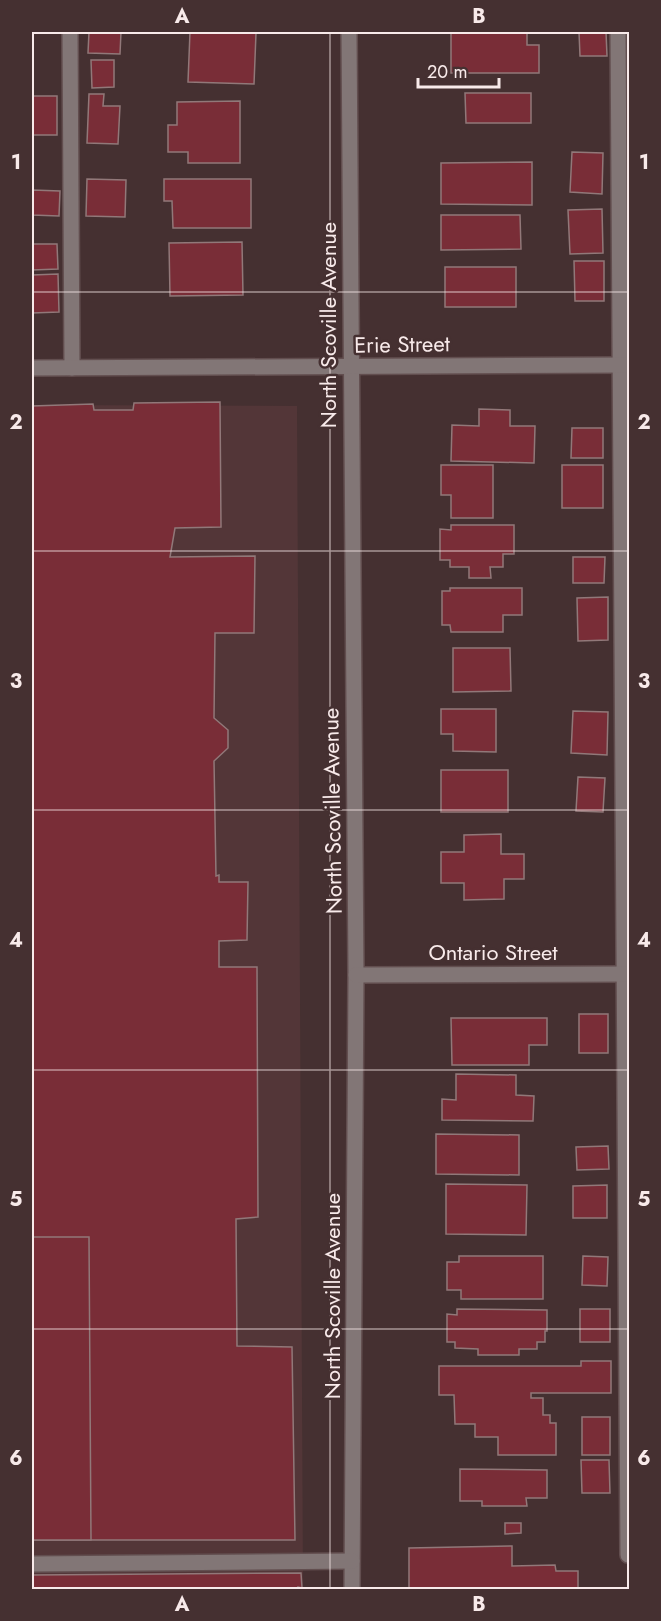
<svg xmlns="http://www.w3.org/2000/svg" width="661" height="1621" font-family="Jost,sans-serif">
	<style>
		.built { fill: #533638 }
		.building { fill: #792d37; stroke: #917879; stroke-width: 1.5 }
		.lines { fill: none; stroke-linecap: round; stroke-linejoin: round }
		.minor-casing { stroke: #624e4f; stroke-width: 18 }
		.minor { stroke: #827676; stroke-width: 15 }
		.grid { fill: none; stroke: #f8eaea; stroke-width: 1.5; stroke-opacity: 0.55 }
		.labels { text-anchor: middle; stroke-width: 5; stroke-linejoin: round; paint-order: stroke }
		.street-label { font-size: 22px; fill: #f8eaea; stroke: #453031 }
		.neatline { fill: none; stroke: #f8eaea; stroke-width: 2 }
		.grid-label { font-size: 20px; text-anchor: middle; font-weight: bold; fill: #f8eaea }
	</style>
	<rect width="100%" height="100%" fill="#453031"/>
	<path class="built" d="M32,405l265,1 6,1183 -271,1z"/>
	<g class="building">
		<path d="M89,32h32l-1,22 -32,-1z"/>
		<path d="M190,32l66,1 -2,51 -66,-2z"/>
		<path d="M451,32h76v13h12v28h-88z"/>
		<path d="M579,32h27l1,24h-27z"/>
		<path d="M91,60h23v27l-22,1z"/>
		<path d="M465,93h66v30h-65z"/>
		<path d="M89,94h15l-1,12h17l-2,38 -31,-1z"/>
		<rect x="32" y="96" width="25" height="39"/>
		<path d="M240,101v62h-52v-11h-20v-27h9v-23z"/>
		<path d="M572,152l31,1 -1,41 -32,-2z"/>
		<path d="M532,162v43l-91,-1v-41z"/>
		<path d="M87,179l39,1 -1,37 -39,-1z"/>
		<path d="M164,179h87v49h-78l-1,-27h-8z"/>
		<path d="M32,190l28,1 -1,25 -27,-1z"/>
		<path d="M602,209l1,44 -33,1 -2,-44z"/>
		<path d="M441,215h79l1,34 -80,1z"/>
		<path d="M242,242l1,53 -73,1 -1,-53z"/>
		<path d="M32,244h25l1,25 -26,1z"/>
		<path d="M574,261h30v40h-29z"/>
		<rect x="445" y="267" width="71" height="40"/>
		<path d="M58,274l1,38 -27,1v-38z"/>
		<path d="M220,402l1,125 -46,1 -5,29 85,-1 -1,77h-39l-1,85 14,12v18l-14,13 2,115 3,-1v7h29l-1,58 -28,1v26h38l1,250 -22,2 1,127 55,1 3,193h-263v-1134l61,-2 1,6h39l1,-7z"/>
		<path d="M479,409l31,1v16h25l-1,37 -83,-2 1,-36 27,1z"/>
		<path d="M572,428h31v30h-32z"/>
		<path d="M441,465h52v53h-42v-23h-10z"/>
		<rect x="562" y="465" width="41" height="43"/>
		<path d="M451,525h63v29h-11v13h-13l1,11h-22v-11h-19v-7h-10v-31l11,1z"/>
		<path d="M573,557h32l-1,26h-31z"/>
		<path d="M450,588h72v27h-19v17h-52l-1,-7h-8v-34h8z"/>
		<path d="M608,597v43l-30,1 -1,-43z"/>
		<path d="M453,648h57l1,43 -58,1z"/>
		<path d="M441,709h55v43l-43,-1v-17h-12z"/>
		<path d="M573,711l35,1 -1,43 -36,-2z"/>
		<rect x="441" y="770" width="67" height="42"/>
		<path d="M578,777l27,1 -2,34 -27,-1z"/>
		<path d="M501,834v20h23v25h-20v20l-40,1v-17h-23v-31h23v-17z"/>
		<rect x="579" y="1014" width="29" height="39"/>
		<path d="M451,1018h96v27h-18v20h-77z"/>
		<path d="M456,1074l60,1v20l18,1 -1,25 -91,-1v-21l14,1z"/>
		<path d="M436,1134l83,1v40l-83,-1z"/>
		<path d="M608,1146l1,23 -32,1 -1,-23z"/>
		<path d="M446,1184l81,1 -1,50 -80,-1z"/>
		<path d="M607,1185v33h-34v-32z"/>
		<path d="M32,1237h57l2,303h-59z"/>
		<path d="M459,1256h84v43h-82v-9h-14v-28h12z"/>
		<path d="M583,1256l25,1 -1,29 -25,-1z"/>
		<path d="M457,1309l90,1v21h-2v11h-8v7h-18v6h-41v-6l-23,-1v-6h-8v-28l10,1z"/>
		<rect x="580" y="1309" width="30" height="33"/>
		<path d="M581,1361h30v32h-80v5h12v17h7v8h6v32h-58v-18h-23v-13h-20l-1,-29h-15v-29h142z"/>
		<rect x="582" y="1417" width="28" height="38"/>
		<path d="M581,1460h28l1,33h-28z"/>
		<path d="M460,1469l87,1v28h-21l1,8h-45v-5h-22z"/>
		<path d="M505,1523h16v10l-16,1z"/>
		<path d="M512,1546v20l43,-1 1,6h22v19h-169v-42z"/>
		<path d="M301,1573l1,15 -4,-1v3h-266v-15z"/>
	</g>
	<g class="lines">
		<defs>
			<g id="minor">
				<path d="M70,32l2,336"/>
				<path d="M349,32l7,943 -4,615"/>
				<path d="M618,32l10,1523h2"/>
				<path d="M32,368l596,-3"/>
				<path d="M356,975l274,-1"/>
				<path d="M32,1564l320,-3"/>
			</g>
		</defs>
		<use href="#minor" class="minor-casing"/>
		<use href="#minor" class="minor"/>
	</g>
	<path class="grid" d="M330,32v1558M32,292h598M32,551h598M32,810h598M32,1070h598M32,1329h598"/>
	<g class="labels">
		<g class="street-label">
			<text transform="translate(328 325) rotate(-90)" y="8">North Scoville Avenue</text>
			<text transform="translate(402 344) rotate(-1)" y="8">Erie Street</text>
			<text transform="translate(332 811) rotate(-91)" y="8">North Scoville Avenue</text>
			<text x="493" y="960">Ontario Street</text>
			<text transform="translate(332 1296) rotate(-90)" y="8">North Scoville Avenue</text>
		</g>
	</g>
	<rect width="661" height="1621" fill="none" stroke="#453031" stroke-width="66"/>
	<path d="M418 78v9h81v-9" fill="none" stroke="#f8eaea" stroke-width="3"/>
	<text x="427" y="78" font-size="18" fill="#f8eaea" stroke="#453031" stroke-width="4.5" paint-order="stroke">20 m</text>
	<rect x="33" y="33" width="595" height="1555" class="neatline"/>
	<g class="grid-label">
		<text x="182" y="23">A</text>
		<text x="479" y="23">B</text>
		<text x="16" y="169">1</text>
		<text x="644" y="169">1</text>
		<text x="16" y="429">2</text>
		<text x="644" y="429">2</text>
		<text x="16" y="688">3</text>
		<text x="644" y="688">3</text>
		<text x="16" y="947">4</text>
		<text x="644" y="947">4</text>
		<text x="16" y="1206">5</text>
		<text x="644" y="1206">5</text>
		<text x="16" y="1465">6</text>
		<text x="644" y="1465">6</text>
		<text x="182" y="1611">A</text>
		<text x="479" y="1611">B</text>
	</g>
</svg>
